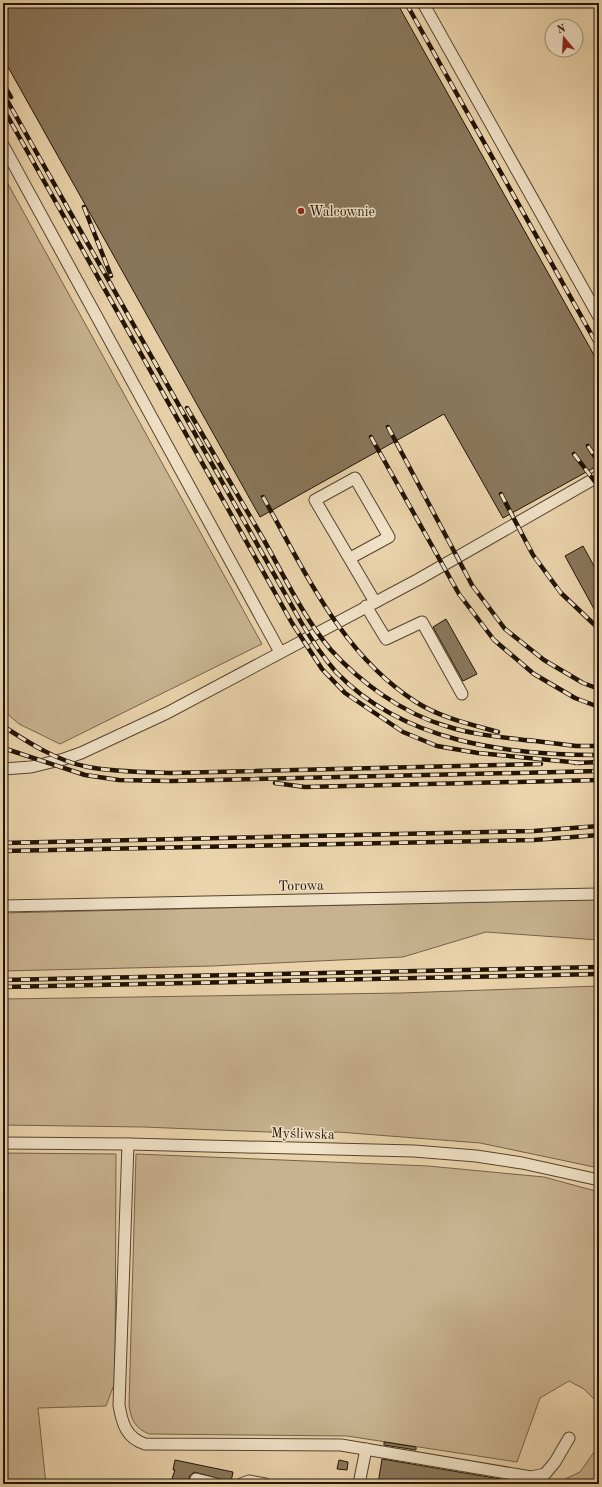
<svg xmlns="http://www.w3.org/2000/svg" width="602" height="1487" font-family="'Old Standard TT',serif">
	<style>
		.green { fill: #c8b390; stroke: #74634a }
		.building { fill: #8a775c; stroke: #201305 }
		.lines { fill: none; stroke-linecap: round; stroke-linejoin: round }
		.minor-casing { stroke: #53432f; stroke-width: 13 }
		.minor { stroke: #f2e3c9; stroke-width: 11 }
		.rail-casing { stroke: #201305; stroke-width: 4.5 }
		.rail { stroke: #f2e3c9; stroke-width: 3; stroke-dasharray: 9; stroke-linecap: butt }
		.poi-dot { fill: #8f2418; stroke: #f2e3c9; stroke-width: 1.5 }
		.labels { text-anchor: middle; stroke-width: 3; stroke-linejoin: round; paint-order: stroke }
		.poi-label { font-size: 14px; fill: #201305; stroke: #f2e3c9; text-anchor: start }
		.street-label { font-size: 14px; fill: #201305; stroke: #f2e3c9 }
	</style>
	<rect width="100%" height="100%" fill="#ebd4ac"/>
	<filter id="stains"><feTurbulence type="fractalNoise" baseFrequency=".005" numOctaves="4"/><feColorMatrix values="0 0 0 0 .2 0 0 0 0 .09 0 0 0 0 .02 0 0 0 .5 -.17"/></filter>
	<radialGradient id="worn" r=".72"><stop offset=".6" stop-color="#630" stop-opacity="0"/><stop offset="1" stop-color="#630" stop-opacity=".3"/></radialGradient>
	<g class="green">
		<path d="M3,175l259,469 -202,100 -41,-20 -16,-14z"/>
		<path d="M599,899v41l-113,-8 -83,25 -191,9 -209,5v-58z"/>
		<path d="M599,986v182l-119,-25 -142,-11 -20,2 -175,-7 -140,-2v-126l398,-6z"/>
		<path d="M3,1153l113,1 -1,228 -9,24 -68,2 8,76h-43z"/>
		<path d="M136,1154l292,12 116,11 55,15v212l-15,-15 -15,-8 -29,17 -23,64 -170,-26 -198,-2c-14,-6 -18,-14 -20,-29z"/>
		<path d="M599,1445v39h-45l26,-12z"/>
	</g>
	<g class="building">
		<path d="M3,3h394l202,361v101l-96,53 -59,-104 -184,103 -257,-459z"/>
		<path d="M583,546l16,29v43l-34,-62z"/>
		<path d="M446,619l31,55 -14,7 -30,-54z"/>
		<path d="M384,1442l32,5v3l-32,-5z"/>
		<path d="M382,1459l118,20 -5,5h-58l-26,-4 -1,4h-32z"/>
		<path d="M175,1460l58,12 -2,10 -37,-10 -5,5 2,7h-21l5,-14h-2z"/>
		<path d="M339,1460l9,2 -1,8 -10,-1z"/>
	</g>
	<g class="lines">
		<defs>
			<g id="minor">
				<path d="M423,3l176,314"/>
				<path d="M3,145l277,507"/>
				<path d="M354,556l35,-19 -34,-59 -40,22 60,102"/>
				<path d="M366,606l20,33 36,-17 40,72"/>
				<path d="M3,769l28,-2 33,-8 17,-6 86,-40 252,-134 180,-103"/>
				<path d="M3,906l596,-12"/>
				<path d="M3,1143l125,1 286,7 62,5 46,7 77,17"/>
				<path d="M128,1144l-9,261c3,18 7,33 26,39l196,1 190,32 14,-3 10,-12 14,-24"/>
				<path d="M196,1479l20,5"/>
				<path d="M241,1484l8,-3 16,3"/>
				<path d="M359,1484l7,-35"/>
			</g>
		</defs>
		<use href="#minor" class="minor-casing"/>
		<use href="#minor" class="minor"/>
		<defs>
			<g id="rail">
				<path d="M406,3l193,345"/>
				<path d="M598,3l1,2"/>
				<path d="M3,83l8,14"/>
				<path d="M3,93l298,529c10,17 22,35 35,50 67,70 171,83 263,83"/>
				<path d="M3,108l289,515 30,46 23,24 58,39 34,14 41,7 103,10"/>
				<path d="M84,207l27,69"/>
				<path d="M187,408c26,45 52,89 78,134 20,36 39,76 66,108 30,33 71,63 115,76 27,9 57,11 86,15"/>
				<path d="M388,427l84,158 33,44 39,31 39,23 16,6"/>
				<path d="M371,437l88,157 35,46 40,34 41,24 24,9"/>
				<path d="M588,446l11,17"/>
				<path d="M574,454l25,33"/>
				<path d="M501,494l32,61 28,38 38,36"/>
				<path d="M263,497c42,74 78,157 153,205 25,16 54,22 82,30"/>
				<path d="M3,726c26,17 54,35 85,41 28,5 56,5 83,6l370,-9"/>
				<path d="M527,740l49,6h23"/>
				<path d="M3,748l82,27 34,5 52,1 428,-10"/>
				<path d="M575,763l24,-1"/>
				<path d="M275,783l30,4 294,-7"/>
				<path d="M3,843l531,-12 65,-5"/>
				<path d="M3,851l531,-11 65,-5"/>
				<path d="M3,980l596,-13"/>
				<path d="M3,987l596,-13"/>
			</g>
		</defs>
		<use href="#rail" class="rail-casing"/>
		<use href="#rail" class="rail"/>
	</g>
	<circle class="poi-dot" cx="301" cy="211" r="4"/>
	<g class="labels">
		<g class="poi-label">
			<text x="309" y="216">Walcownie</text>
		</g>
		<g class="street-label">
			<text transform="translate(301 885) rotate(-1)" y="5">Torowa</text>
			<text transform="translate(303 1133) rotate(2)" y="5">Myśliwska</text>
		</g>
	</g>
	<rect width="602" height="1487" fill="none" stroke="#ebd4ac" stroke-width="16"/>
	<rect x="4" y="4" width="594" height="1479" fill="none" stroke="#201305" stroke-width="2"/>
	<rect x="8" y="8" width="586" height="1471" fill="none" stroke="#201305"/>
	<g transform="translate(564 38) rotate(342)"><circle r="19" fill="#f2e3c9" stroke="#9e907b"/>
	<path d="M0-3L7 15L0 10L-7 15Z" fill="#8f2418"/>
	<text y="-6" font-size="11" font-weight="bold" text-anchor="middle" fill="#201305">N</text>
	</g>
	<rect width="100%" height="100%" filter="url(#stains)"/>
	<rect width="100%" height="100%" fill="url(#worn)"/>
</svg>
